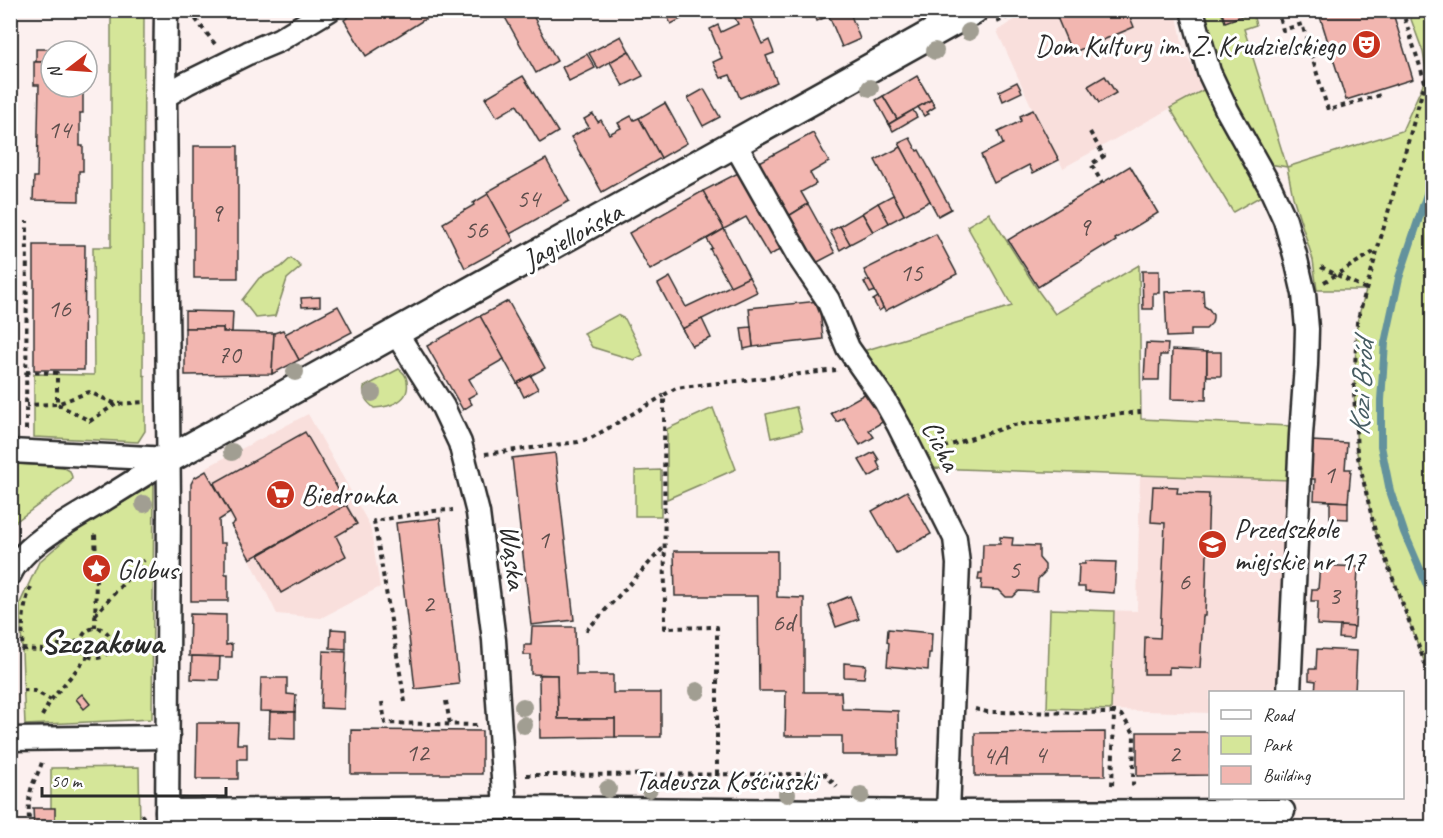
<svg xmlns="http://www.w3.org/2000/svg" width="1443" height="838" font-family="Caveat,sans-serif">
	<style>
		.built { fill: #f9dfdc }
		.green { fill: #d5e699; stroke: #808862; stroke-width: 1.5 }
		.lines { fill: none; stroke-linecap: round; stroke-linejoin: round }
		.stream { stroke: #64929d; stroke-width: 8 }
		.building { fill: #f2b6b0; stroke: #2b2b2b; stroke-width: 1.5 }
		.minor-casing { stroke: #2b2b2b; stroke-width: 27 }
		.tertiary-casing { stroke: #2b2b2b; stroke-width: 32 }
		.path { stroke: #2b2b2b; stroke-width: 4; stroke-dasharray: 4.5 4.5; stroke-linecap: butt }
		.minor { stroke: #fff; stroke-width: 22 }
		.tertiary { stroke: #fff; stroke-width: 27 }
		.tree { fill: #a19e92 }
		.labels { text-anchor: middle; stroke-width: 6; stroke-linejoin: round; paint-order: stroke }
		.number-label { font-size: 26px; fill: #5d4e4c }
		.poi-label { font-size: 28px; fill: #2b2b2b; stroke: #fff; text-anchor: start }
		.street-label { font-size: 28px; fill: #2b2b2b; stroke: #fff }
		.water-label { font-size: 30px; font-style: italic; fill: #485e64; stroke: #fff }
		.district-label { font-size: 34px; font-weight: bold; fill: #2b2b2b; stroke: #fff }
	</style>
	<rect width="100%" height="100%" fill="#fcf0ef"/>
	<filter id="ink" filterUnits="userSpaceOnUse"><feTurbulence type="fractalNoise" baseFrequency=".0167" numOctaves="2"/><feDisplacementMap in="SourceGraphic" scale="12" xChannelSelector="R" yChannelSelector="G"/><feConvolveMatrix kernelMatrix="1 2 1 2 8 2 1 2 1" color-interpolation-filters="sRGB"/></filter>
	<g filter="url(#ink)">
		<g class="built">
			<path d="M1033,11h143l8,40 21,38 -142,79 -30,-58 -36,-79 24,-16z"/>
			<path d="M308,414l62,112 10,61 -59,31 -44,-4 -72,-146z"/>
			<path d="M1140,476l150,4 -6,212h-74v21l-163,-5 3,-99 87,2z"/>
		</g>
		<g class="green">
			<path d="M111,11h33l-1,364 2,1v55l-7,11 -104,-5v-63l60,1 -1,-128h18z"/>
			<path d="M1204,11h48l4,14 -12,4 43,138 115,-36 25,-56 -4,-23 -15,-41h24v671l-57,-151 -18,-78 -3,-62 3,-69 9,-32h-49l-4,-30 -20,-63 -6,-30 -18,-3 -28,-48 -20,-46z"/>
			<path d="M1205,89l58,106 -30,17 -63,-104z"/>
			<path d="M989,213l50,79 16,22 84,-49 2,154 150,7 -1,54 -360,-12 -70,-116 152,-46 -45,-80z"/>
			<path d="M291,258l10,9 -14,12 -12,37 -19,2 -14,-18 17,-22 22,-11z"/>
			<path d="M617,315l8,4 18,36 -9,5 -42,-13 -8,-14z"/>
			<path d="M399,369c5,4 7,6 8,12 4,20 -17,26 -33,27 -7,-6 -12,-11 -10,-21z"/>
			<path d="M796,407l6,24 -31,7 -5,-24z"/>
			<path d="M713,408l23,61 -69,30v-70z"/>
			<path d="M17,464l46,3 7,4 2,6 -1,4 -60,44v-58z"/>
			<path d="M661,470v46h-26v-45z"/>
			<path d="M154,484l-2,235 -127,6 -5,-122 19,-41 36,-31z"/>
			<path d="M1050,609l64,2 -3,99 -64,-2z"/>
			<path d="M139,767l1,60h-89v-59z"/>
			<path d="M823,826l277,1h1h-278z"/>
		</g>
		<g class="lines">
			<path class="stream" d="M1432,179l-33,99 -14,65 -4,57v46l9,45 14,41 28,65"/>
		</g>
		<g class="building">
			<path d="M359,10h67l4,6 -64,40 -22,-36z"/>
			<path d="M501,10h29l27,51 -21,12z"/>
			<path d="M663,10h18v1l-14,7z"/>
			<path d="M735,10h12l15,34 7,-4 5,13 -8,3 11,26 -37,16 -10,-23 -9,3 -8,-16 9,-4 -12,-29 8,-4 3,7 17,-8 -6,-12z"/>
			<path d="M813,10h30l-26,11z"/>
			<path d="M843,10h6l11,29 -18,8 -13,-31z"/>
			<path d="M886,10h17v2l-14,5z"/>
			<path d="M1054,10h73l7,17 -62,26z"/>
			<path d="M1221,10h19l2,6 -17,6z"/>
			<path d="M1318,10h74l21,69 -67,21z"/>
			<path d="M681,11l4,6 -14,7 -3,-6z"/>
			<path d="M621,36l8,15 -31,18 -9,-16z"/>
			<path d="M36,49h42v2h-27v11h-15z"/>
			<path d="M629,51l14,25 -20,10 -13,-24z"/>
			<path d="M587,54l8,14 -26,13 -7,-14z"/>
			<path d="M34,62h17v25h28v2h4v24h-3v33h3v25h-4v30l-46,-1 1,-23h3l2,-92h-5z"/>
			<path d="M523,76l35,56 -18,11 -23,-38 -20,12 -12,-19z"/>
			<path d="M917,76l14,24 -34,19 -14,-23z"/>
			<path d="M1105,76l11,17 -17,10 -11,-17z"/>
			<path d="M1017,82l5,10 -19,9 -4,-10z"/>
			<path d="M704,89l16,28 -17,9 -15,-28z"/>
			<path d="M883,96l14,23 -8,5 -13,-24z"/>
			<path d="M931,100l4,7 -8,5 2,2 -5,2 -6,-9z"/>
			<path d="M665,103l22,40 -26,15 -22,-40z"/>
			<path d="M913,110l4,7 -24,14 -4,-7z"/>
			<path d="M1033,110l26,50 -26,13 -4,-8 -35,18 -13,-28 22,-11 -5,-12 23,-11 -1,-5z"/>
			<path d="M593,114l5,8 3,-2 8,14 12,-6 -3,-5 13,-7 3,4 5,-2 22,40 -59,34 -31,-55 18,-10 -5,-8z"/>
			<path d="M813,133l16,29 -19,11 6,11 -15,8 7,12 -21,13 -31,-53z"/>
			<path d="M910,138l7,13 2,-1 32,59 -13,7 -39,-73z"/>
			<rect x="194" y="146" width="44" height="132"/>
			<path d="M901,147l29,54 -26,14 -29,-55z"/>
			<path d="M546,159l23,42 -59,33 -23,-42z"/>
			<path d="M1130,166l28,47 -43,26 1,2 -11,7 -1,-2 -66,41 -30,-47z"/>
			<path d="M742,171l42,76 -15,9 -23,-39 -22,12 -21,-38z"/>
			<path d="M703,191l21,38 -74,41 -21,-37z"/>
			<path d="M488,194l26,47 -49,27 -22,-45 31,-18 -1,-2z"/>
			<path d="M893,195l11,20 -15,8 -11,-20z"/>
			<path d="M878,203l11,20 -16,9 -11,-19z"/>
			<path d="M808,204l27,49 -21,11 -27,-47z"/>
			<path d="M862,213l11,19 -23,12 -10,-18z"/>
			<path d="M840,226l10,18 -10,6 -10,-19z"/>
			<path d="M724,229l25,48 -18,10 -21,-38 2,-1 -5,-9z"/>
			<path d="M936,234l21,40 -72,37 -21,-41z"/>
			<path d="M34,245h51l-1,125h-50z"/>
			<path d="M1142,271h17v22h-6v16h-10z"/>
			<path d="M670,277l16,30 63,-30 8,15 -75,37 -24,-45z"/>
			<path d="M869,280l6,11 -5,2 -6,-11z"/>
			<path d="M1203,290l1,16 5,3 4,6v3l-1,5 -6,6h-15v7l-24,1 -2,-45z"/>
			<path d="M320,297v9l-18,1 -1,-9z"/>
			<path d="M878,297l5,11 -4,3 -6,-11z"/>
			<path d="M508,301l37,67 -28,15 -37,-67z"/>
			<path d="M819,301l4,38 -70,8 -4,-39z"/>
			<path d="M338,306l14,26 -53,28 -14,-26z"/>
			<path d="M185,311l48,1 -1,20h-9v-4h-38z"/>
			<path d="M480,316l24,43 -35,20 8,14 -9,5 4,6 -9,6 -36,-64z"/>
			<path d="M702,319l9,19 -19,8 -10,-17z"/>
			<path d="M751,327l2,20 -9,2 -3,-21z"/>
			<path d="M185,328h38v4l51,1 -2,41 -87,1z"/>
			<path d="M283,330l16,30 -27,14 2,-41z"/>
			<path d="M1146,343l22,1 -1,11h-7l-1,25h-15z"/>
			<path d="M1172,350l35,2 -1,48 -35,-1z"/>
			<rect x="1207" y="352" width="14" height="24"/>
			<path d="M531,376l7,13 -14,8 -7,-14z"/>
			<path d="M868,392l16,29 -15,9 5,7 -14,8 -16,-27 -7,4 -6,-9z"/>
			<path d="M305,432l42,73 -97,54 -19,-34 4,-3 -21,-39z"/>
			<path d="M1311,441l36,2 -2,26h6l-3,33 -34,-2 1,-21h-7z"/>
			<path d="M874,452l5,8 -2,2 4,8 -12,7 -10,-17z"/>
			<path d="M555,453l19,167 -43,5 -19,-167z"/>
			<path d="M206,471l24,42 -11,7 1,23h5v31h3v27h-37v-117l3,-6z"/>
			<path d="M1153,486l25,1 -1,6 32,1 -4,122h-2l-3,52 -31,-1v7h-25l1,-37 15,1 5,-115 -14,-1z"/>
			<path d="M907,491l24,43 -35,19 -24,-42z"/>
			<path d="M1330,501l18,1v17l-18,-1z"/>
			<path d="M346,505l11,19 -21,12 10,20 -65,37 -22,-38z"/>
			<path d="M440,518l19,166 -44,5 -19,-166z"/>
			<path d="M1000,537l13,1 -1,7 27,1v12l6,7v7l-7,7 -1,13 -18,-1 -6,6h-7l-7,-7 -18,-1 1,-9h-4l1,-7h3l1,-29h17z"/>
			<path d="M674,551h103v46l27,1v94h37l1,17 56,2 1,44h-57v-19h-57l1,-45h-27l-1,-95h-83z"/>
			<path d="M1085,561l31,1 -2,31 -29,-2v-4h-7l1,-23h6z"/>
			<path d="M1320,565l38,2 -3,60 -38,-2 1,-24h-7l1,-12h6z"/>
			<path d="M850,596l9,23 -23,8 -8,-22z"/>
			<path d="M190,614l36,1v30l6,-1v13l-43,-1z"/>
			<path d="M1340,626l14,1 -1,12 -14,-1z"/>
			<path d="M532,627h43l1,48h37v18h48v44h-46v-18h-57l-1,-44 -26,-1v-19h-7v-10h7z"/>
			<path d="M331,629l15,1v19l-16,-1z"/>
			<path d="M888,629l44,4 -1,20h-2l-1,17 -41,-4 2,-23 -2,-1z"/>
			<path d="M1317,649l40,2 -2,41h-40l1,-11 -7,-1v-11h7z"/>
			<path d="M323,651l23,1 -2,57 -23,-1z"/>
			<path d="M192,656l28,1 -1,23 -28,-1z"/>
			<path d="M844,663l22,2 -2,13 -20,-1z"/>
			<path d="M539,675h18l1,44h57v18l-75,1z"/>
			<path d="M261,678h26v16l9,1 -1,17 -35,-1z"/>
			<path d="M82,694l8,10 -6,5 -8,-10z"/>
			<path d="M270,712h25v27l-26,-1z"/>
			<path d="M197,723h41l-1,21h10v15h-9v20h-42z"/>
			<path d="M351,730l131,1v43h-131z"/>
			<path d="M1105,732v44h-130v-43z"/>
			<path d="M1137,732h73v43l-73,1z"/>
			<path d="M33,808h22v20h-21z"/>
		</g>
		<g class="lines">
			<defs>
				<g id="minor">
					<path d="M166,10l-1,86 4,410 -2,322"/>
					<path d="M1192,10l17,62 18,38 43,77 15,33 10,35 9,39 3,35 -1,36 -5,70 -12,257"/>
					<path d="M165,96l22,-13 61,-30 31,-13 50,-30"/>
					<path d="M735,144l64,113 29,43 20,48 37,53 14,25 56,112 3,26 -10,248"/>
					<path d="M396,333l47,74 17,36 18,70 16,127 11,168"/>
					<path d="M10,451l159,8"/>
					<path d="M10,574c13,-29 61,-54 87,-70 24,-15 48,-30 72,-45"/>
					<path d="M10,739l158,-2"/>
					<path d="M167,811l338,-3 443,4 335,-1"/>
				</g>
				<path id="tertiary" d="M169,459l805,-449"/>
			</defs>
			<use href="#minor" class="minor-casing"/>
			<use href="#tertiary" class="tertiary-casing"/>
			<g class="path">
				<path d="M1277,10l6,20 19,-6 26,86 56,-16"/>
				<path d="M1402,10l23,72 -68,240 -3,69 3,62 18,78 57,151"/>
				<path d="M190,12l25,32"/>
				<path d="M997,22l24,-12"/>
				<path d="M1090,132l14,24 -13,8 11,19"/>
				<path d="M1321,267l45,22"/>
				<path d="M1324,282l53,-32"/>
				<path d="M26,372l31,1v31l-31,1"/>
				<path d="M116,404l-26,17 -33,-17 32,-12 27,12 30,-2"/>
				<path d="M26,430l1,-209"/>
				<path d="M935,450l78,-25 128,-13"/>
				<path d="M485,454l93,-12 15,-5 70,-41"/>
				<path d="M96,575h-5v-12h5"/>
				<path d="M31,587c-9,20 -8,40 -9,62l21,1 15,-5 23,-4"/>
				<path d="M95,615l49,-55"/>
				<circle cx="96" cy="643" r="15"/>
				<path d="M95,628l1,-53h5v-12h-5l-1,-30"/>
				<path d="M586,631l78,-84"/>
				<path d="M23,690l12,1 16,9"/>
				<path d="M446,701l4,23"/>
				<path d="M382,702l3,21 92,2"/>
				<path d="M405,702l-31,-181 60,-10 19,-1"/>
				<path d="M975,709l12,3 127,1 -2,75"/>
				<path d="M1114,710v3l7,2 13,18 -1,52 2,3"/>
				<path d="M42,716l9,-16 37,-44"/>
				<path d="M717,774v-147l-52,1 -1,-233 12,-7 7,-1 153,-17"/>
				<path d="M526,775l299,-1 12,13"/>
				<path d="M29,828c0,-11 -1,-24 1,-34 2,-12 9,-21 12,-32"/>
				<path d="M128,828l16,-13"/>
			</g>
			<use href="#minor" class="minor"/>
			<use href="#tertiary" class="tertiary"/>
		</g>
		<g class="tree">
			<circle cx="969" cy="32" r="9"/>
			<circle cx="935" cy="51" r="9"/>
			<circle cx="870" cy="88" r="9"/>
			<circle cx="295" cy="372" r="9"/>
			<circle cx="372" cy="393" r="9"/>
			<circle cx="232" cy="452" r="9"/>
			<circle cx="144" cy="504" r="9"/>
			<circle cx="697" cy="691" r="9"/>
			<circle cx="523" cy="707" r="9"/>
			<circle cx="524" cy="725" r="9"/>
			<circle cx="608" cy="789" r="9"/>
			<circle cx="649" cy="789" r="9"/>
			<circle cx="787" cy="794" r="9"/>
			<circle cx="861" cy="795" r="9"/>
		</g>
	</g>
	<defs>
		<symbol id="theatre-disc" viewBox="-11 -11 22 22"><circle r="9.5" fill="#c8321e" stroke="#fff"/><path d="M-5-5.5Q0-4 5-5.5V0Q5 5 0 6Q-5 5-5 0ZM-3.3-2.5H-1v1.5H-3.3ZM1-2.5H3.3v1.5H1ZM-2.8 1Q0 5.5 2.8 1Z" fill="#fff"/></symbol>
		<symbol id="supermarket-disc" viewBox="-11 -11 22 22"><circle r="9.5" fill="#c8321e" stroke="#fff"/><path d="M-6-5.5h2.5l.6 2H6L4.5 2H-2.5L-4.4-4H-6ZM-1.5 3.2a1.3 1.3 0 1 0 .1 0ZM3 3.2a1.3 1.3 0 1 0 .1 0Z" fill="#fff"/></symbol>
		<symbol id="school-disc" viewBox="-11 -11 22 22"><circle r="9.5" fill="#c8321e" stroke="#fff"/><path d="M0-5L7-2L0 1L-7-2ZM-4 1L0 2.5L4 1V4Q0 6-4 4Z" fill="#fff"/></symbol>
		<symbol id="sight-disc" viewBox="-11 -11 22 22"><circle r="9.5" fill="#c8321e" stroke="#fff"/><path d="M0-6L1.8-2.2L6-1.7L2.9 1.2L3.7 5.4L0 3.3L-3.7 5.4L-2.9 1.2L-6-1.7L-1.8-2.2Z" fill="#fff"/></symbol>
	</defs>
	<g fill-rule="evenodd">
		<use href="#theatre-disc" x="1350" y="28" width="33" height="33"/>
		<use href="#supermarket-disc" x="264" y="478" width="33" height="33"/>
		<use href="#school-disc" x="1196" y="528" width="33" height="33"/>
		<use href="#sight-disc" x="80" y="552" width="33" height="33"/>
	</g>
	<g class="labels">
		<g class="number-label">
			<text x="59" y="138">14</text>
			<text x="528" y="207">54</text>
			<text x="216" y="221">9</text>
			<text x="1084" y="235">9</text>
			<text x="476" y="238">56</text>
			<text x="911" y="281">15</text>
			<text x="59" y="317">16</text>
			<text x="229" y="363">70</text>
			<text x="1329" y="483">1</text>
			<text x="543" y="548">1</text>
			<text x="1014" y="578">5</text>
			<text x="1184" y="590">6</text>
			<text x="1334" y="604">3</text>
			<text x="428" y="612">2</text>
			<text x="783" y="631">6d</text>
			<text x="417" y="761">12</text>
			<text x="1174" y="762">2</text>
			<text x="1040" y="763">4</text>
			<text x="995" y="764">4A</text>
		</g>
		<g class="poi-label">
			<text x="1345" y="55" text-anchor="end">Dom Kultury im. Z. Krudzielskiego</text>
			<text x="301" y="504">Biedronka</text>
			<text x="1234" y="538">Przedszkole<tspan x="1234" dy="32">miejskie nr 17</tspan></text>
			<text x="117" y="579">Globus</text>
		</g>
		<g class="street-label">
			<text transform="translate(572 235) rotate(-29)" y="10">Jagiellońska</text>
			<text transform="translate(942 445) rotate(63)" y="10">Cicha</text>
			<text transform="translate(514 557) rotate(83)" y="10">Wąska</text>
			<text x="726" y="790">Tadeusza Kościuszki</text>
		</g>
		<g class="water-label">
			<text transform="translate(1361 388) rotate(-87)" y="10">Kozi Bród</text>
		</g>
		<g class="district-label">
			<text x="102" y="653">Szczakowa</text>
		</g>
	</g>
	<rect width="1443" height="838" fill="none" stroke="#fff" stroke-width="36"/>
	<rect x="18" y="18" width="1407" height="802" fill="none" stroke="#2b2b2b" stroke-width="2" filter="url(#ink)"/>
	<rect x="1209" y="691" width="195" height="108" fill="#ffffff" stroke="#aaaaaa" stroke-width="1.5"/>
	<rect x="1221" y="710" width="30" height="9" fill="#ffffff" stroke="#aaaaaa" stroke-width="1.5"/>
	<text x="1263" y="721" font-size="18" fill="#2b2b2b">Road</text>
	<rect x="1221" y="736" width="30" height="18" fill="#d5e699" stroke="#aaaaaa" stroke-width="1.5"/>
	<text x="1263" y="751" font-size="18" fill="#2b2b2b">Park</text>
	<rect x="1221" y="766" width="30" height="18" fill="#f2b6b0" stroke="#aaaaaa" stroke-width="1.5"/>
	<text x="1263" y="781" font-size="18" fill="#2b2b2b">Building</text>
	<g transform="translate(69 69) rotate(253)"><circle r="28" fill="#ffffff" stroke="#aaaaaa" stroke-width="1.5"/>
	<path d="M0-4.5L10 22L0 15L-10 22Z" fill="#c8321e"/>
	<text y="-9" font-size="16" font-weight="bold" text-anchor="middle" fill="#2b2b2b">N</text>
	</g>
	<path d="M42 787v9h184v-9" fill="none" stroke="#2b2b2b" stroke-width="3"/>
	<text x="51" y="787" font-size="18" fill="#2b2b2b" stroke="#ffffff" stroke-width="4.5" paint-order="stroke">50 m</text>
</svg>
